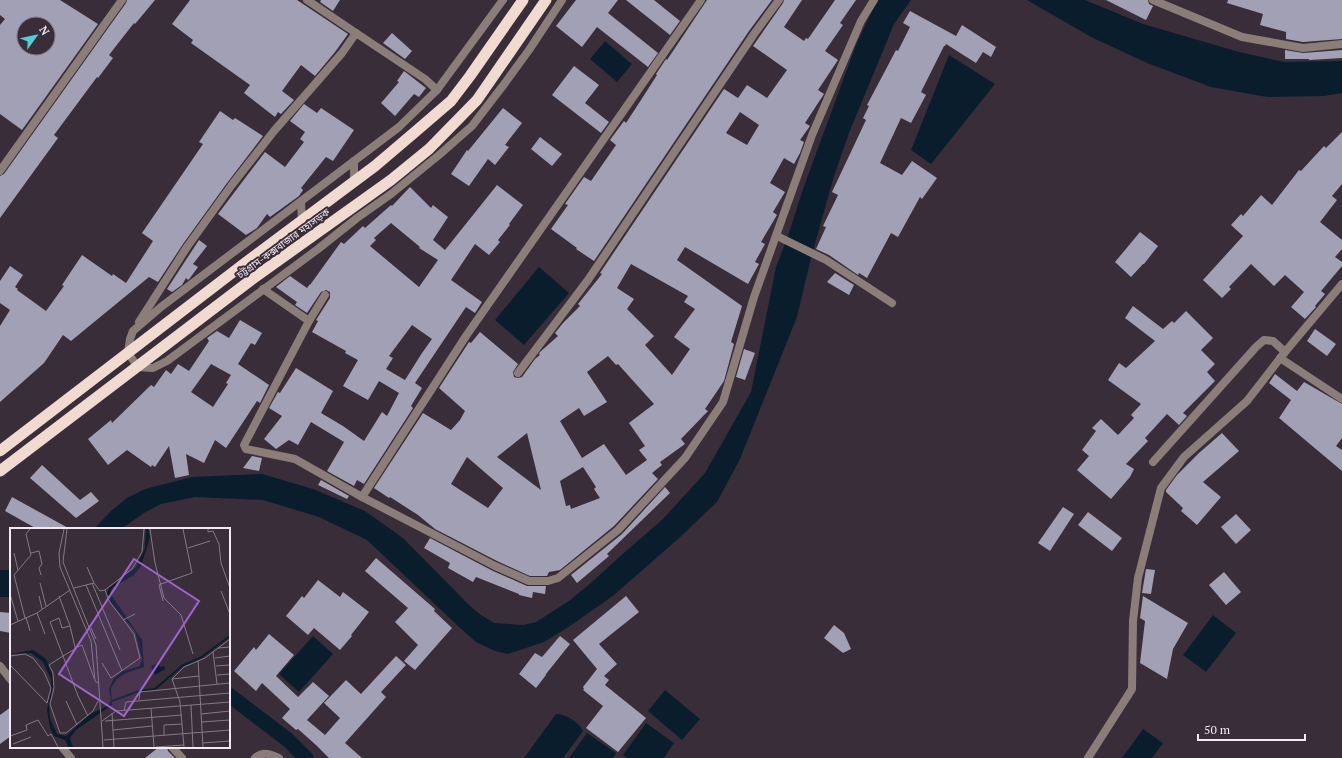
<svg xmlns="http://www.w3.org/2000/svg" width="1342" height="758" font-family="'PT Serif','Noto Sans Bengali',serif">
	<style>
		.water { fill: #0a1d2d }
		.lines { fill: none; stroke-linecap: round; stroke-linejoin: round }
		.canal { stroke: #0a1d2d; stroke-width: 15 }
		.building { fill: #a2a0b4; fill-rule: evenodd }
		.minor { stroke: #8b7e78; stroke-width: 8 }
		.trunk { stroke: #f1dacf; stroke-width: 11 }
		.labels { text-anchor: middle; stroke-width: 4; stroke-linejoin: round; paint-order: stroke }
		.street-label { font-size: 10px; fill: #f3eaf3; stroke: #3a2d3a }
		.inset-river { fill: none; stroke: #0a1d2d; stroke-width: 2 }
		.inset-road { fill: none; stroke: #847984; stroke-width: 1 }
		.view { fill: #9f65cf; fill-opacity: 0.15; stroke: #9f65cf; stroke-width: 2 }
		.inset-edge { fill: none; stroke: #f3eaf3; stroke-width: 2 }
	</style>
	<rect width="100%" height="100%" fill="#3a2d3a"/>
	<g class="water">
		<path d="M878,0h33l-17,24 -45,109 -15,43 -23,82 -14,59 -57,142 -23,43 -39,37 -64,56 -44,31 -26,16 -36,12 -13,-3 -19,-9 -17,-15 -92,-87 -48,-23 -56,-17 -68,-3 -34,7 -17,9 -23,16h-27l17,-18 16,-13 18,-9 47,-12 70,-3 51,15 52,22 38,27 67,68 11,9 13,8 29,2 13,-3 33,-21 23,-19 25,-23 46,-40 42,-46 46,-81 25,-125 13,-34 14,-44 53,-144 17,-36z"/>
		<path d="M1027,0h58l58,24 96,28 45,10 58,-1v32l-18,3 -57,1 -56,-10 -64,-24 -56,-26z"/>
		<path d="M605,41l27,23 -15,18 -27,-23z"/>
		<path d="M949,55l46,29 -64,80 -20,-14z"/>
		<path d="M539,267l30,26 -45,52 -29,-25z"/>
		<rect x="0" y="570" width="11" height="27"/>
		<path d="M1213,615l23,18 -30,39 -23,-17z"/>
		<path d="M313,636l20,18 -34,38 -20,-18z"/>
		<path d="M665,690l35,29 -18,21 -34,-29z"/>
		<path d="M556,714c10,0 23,8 27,17l-20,27h-39z"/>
		<path d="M646,723l28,20 -10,15h-37l-4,-3z"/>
		<path d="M1143,729l20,14 -11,15h-30z"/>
		<path d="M587,733l29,20 -3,5h-44z"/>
	</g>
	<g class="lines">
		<path class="canal" d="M229,695l59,45 18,18"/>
	</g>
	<g class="building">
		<path d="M0,0h60l38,24 -76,106 -22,-16v-89l5,-6 -5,-4zM24,24h24v24h-24z"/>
		<path d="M127,0h28l-20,24 -1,-1 -25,32 4,3 -15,20 -1,-1 -43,58 4,3 -58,80v-42l4,-2 122,-171z"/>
		<path d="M190,0h107l51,34 -13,18 -20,24 -14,-11 -19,26 12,9 -13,14 -3,-2 -3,5 -31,-24 6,-8 -59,-42 2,-3 -21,-16z"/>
		<path d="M321,0h19l-7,11 -13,-9z"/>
		<path d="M576,0h42l-10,13 50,40 -10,14 -51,-40 -15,20 -26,-21z"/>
		<path d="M626,0h28l26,21 -10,14z"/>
		<path d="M707,0h65l-23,31 -155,230 -18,-12 1,-1 -26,-19 17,-24 -3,-1 19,-27 7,4 25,-36 -6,-5 14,-19 2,2 15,-23 16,-25 -1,-1 10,-15 1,1z"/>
		<path d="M784,0h18l-18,27 20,14 2,-3 2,1 27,-39h21l-16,23 3,2 -18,26 13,9 -20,30 6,4 -19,29 5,3 -10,14 4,2 -4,11 -6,11 -10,-6 -14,25 15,9 -12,20 4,3 -16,27 4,2 -10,18 4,2 -11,20 -63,-37 -8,13 65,46 -11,36 3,2 -10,37 -19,28 3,2 -27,28 4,5 -25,18 2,3 -10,8 6,6 -44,47 -54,44 -11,2 -2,4h-17l-33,-15 -62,-32 -17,-14 -28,-18 -1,1 -15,-10 49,-75 28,17 9,-10 5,-9 -26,-23 30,-46 2,1 9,-11 38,32 -5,8 1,5 4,1 4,-1 13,-18 5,-4 -1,-1 1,-2 18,-16 -3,-3 8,-10 17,-17 -2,-2 24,-30 -2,-1 124,-184 14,9 9,-13 20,13 20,-28 -34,-24 30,-43zM740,112l19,13 -12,20 -21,-12zM631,264l57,32 -4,6 11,7 -21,28 16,12 -18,26 -27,-30 9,-9 -27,-27 7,-10 -17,-11zM608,356l8,9 2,-1 36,40 -25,19 16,23 -6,4 8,10 -21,15 -22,-31 -22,14 -22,-37 19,-13 5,8 23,-14 -20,-30zM527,433l14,57 -44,-33zM467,457l36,31 -15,20 -37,-24zM583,467l13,20 -2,2 6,9 -29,11 -1,-4 -4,1 -6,-25z"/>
		<path d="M1106,0h42l1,4 4,2 -7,14z"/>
		<path d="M1228,0h114v39l-39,3 -17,-3v-7l-26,-7 3,-11 -36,-11z"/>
		<path d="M910,11l46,25 6,-11 34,22 -5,10 -8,-5 -7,11 -30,-19 -1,2h-1l-23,46 5,3 -15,28 -10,-5 -21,45 22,12 10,-14 25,17 -15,21 -2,-2 -22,40 -7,-4 -24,45 -8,-5 -1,2 -29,-20 -13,-6 10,-22 -3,-1 15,-31 -6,-3 34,-72 -3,-2 6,-12 -2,-1 18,-34 11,-21 2,1 12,-24 -7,-4z"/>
		<path d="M392,33l20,18 -7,8 -22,-16z"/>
		<path d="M1285,50l18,3 39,-3v8l-33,2v-1h-24z"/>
		<path d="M574,66l25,19 -14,18 24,19 -8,11 -49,-38z"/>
		<path d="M404,71l22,17 -7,9 -5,-3 -19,22 -14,-13 18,-21 -2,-1z"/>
		<path d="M304,104l13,9 4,-5 33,22 -21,31 -7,-4 -25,31 2,2 -4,6 -29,21 -3,-3 -10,14 -11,7 -28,-21 47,-62 20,15 19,-25 -4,-3 5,-7 -15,-11z"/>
		<path d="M503,108l19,15 -17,22 4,2 -14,18 -7,-6 -19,27 -18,-12 16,-24 1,1z"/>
		<path d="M220,111l13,9 2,-2 28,18 -36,47 -44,61 -25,38 -9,-5 -78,64 -8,-6 -19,28 -44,39v-76l10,-16 -10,-7v-22l10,-15 13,9 -8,12 3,2 -1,1 29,21 18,-25 -2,-1 20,-30 30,21 1,-2 13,9 27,-42 -11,-8 61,-89 -4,-2z"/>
		<path d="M1342,132v52l-10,12 5,4 -17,22 22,18v9l-7,8 7,5v4l-21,25 4,3 -10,12 1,1 -11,12 -14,-12 13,-15 -19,-17 -11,11 -23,-22 -22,23 2,2 -9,9 -19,-18 40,-44 -12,-11 10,-11 2,2 18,-21 11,10 27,-35 2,1 23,-25 2,2z"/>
		<path d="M540,137l22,17 -10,12 -21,-17z"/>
		<path d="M497,185l26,20 -14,19 1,1 -12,15 2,2 -11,13 -14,-11 -24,36 31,22 -7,11 -9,-6 -51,76 7,5 -11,18 2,2 -49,76 -7,-4 -3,6 -27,-15 17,-29 -33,-20 -13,23 -9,-5 -13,9 -12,-10 18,-23 -13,-8 9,-16 2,1 16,-25 37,23 -12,22 22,13 21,15 18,-29 5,4 12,-23 -20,-12 -11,19 -25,-14 15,-26 -13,-7 1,-2 -34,-19 6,-11 -2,-1 14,-22v-6l-4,-2 -5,2 -14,21 -12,-8 2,-3 -21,-15 14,-11 17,12 3,-4v1l31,-43 3,2 19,-18 2,2 26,-23 1,1 18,-19 21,21 2,-3 15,12 -15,23 12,10zM391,223l29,24 -1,1 19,12 -19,27 -49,-41 6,-6 -2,-2zM412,325l20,14 -10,14 -17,27 -19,-11 7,-11 -4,-2z"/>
		<path d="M1140,232l18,14 -14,18h-1l-12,13 -16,-15z"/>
		<path d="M199,240l8,6 -14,18 5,3 -8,11 -2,2 -2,-2 -4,7 -10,7 -5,-3z"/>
		<path d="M835,273l19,12 -5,10 -22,-13z"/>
		<path d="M1133,306l30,23 9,-8 2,2 12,-12 27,27 -12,12 14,14 -8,8 8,9 -32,32 4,3 -8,9 -12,-11 -22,24 3,3 -22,23 8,5 -4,8 -19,22 -34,-29 12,-14 -7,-6 14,-19 -4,-3 9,-9 17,16 16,-17 -3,-3 10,-11 -33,-24 11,-17 7,5 29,-27 -30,-23z"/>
		<path d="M240,320l22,13 -7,12 -4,-2 -13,21 31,21 -9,18 -3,-2 -31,47 -11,-8 -11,23 -18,-9 3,21 -14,3 -6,-32 -14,21 -3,-2 -1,2 -24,-17 -19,15 -20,-26 23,-19 1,3 39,-38 3,2 12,-17 5,4 7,-10 11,7 20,-30 -2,-3 10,-7 12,7zM211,364l20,11 -5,8 2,1 -15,23 -22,-15z"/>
		<path d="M1315,329l21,15 -9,12 -20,-15z"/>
		<path d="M744,349l11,4 -10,27 -9,-3z"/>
		<path d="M1275,374l22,17 7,-9 38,22v34l-6,8 6,4v21l-63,-53 12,-18 -22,-17z"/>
		<path d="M1222,433l17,18 -36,31 18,15 -24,28 -16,-14 2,-3 -17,-16v-2l11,-15 22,-22z"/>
		<path d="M252,456l10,2 -3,13 -16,-3z"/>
		<path d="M42,465l38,35 11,-8 8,9 -23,17 -46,-40z"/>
		<path d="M321,480l28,16 -2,3 -29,-14z"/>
		<path d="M665,487l5,6 -63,61 2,2 -32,27 -6,-8 51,-41z"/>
		<path d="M12,497l58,32h-33l-32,-18z"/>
		<path d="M1063,507l11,7 -24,37 -12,-8z"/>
		<path d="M1088,512l34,26 -10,13 -34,-26z"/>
		<path d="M1236,514l15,16 -15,14 -15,-17z"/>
		<path d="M430,538l63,33 34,15h19l-1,8 -12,-2 -1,6 -13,-3v-1l-43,-17 -3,5 -25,-14 2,-5 -26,-15z"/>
		<path d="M376,558l59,51 -1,2 18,17 -37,42 -11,-9 14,-16 -23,-23 13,-14 -43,-37z"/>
		<path d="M1146,569l9,1 -4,24 -9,-1z"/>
		<path d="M1224,572l17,20 -15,13 -17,-20z"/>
		<path d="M318,580l22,17 3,-5 26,20 -18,23 1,1 -12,14 -26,-22 -6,7 -22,-19 16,-20 2,2z"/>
		<path d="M626,596l13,16 -40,32 18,20 -13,12 5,4 -4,5 41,33 -28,34 -32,-24 17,-22 -20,-16 1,-1 -1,-2 14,-18 -24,-29z"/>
		<path d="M1143,596l45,27 -15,26 -6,30 -27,-16 5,-42 -5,-3z"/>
		<path d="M0,612l11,1v20l-11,-2z"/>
		<path d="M834,625l10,8 7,16 -8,4 -19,-15z"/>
		<path d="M269,634l25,21 -18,21 22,21 15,-15 16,14 -22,24 18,15 15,-17 -16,-15 22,-23 15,14 35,-38 10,9 -25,27 5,5 -41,46 17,15h-33l-13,-13 -18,-16 -2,1 -14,-12 8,-9 -28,-26 -6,8 -22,-20 20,-24 2,3z"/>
		<path d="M560,636l10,8 -24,30v1l-10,13 -17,-14 16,-21 7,4z"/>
		<path d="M11,707v29l-11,8v-29z"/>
		<path d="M159,747h8l1,4 7,7h-30z"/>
	</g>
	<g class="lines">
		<g class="minor">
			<path d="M503,0l-66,90 -38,37 -238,180 -28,24 -3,8 -2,14 10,14 15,1 14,-7 151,-112 39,-31 34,-24 48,-39 33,-29 33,-43 24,-33 33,-50"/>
			<path d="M1153,0l89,37 61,11 39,-4"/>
			<path d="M356,33l69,46 12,11"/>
			<path d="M0,171l122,-171"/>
			<path d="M354,182v-21"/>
			<path d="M301,202l1,19"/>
			<path d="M777,236l49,24 66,43"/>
			<path d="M263,289l46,32"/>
			<path d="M325,295l-16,26 -65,124 2,4 49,10 67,38 133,69 34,15h19l10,-3 60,-48 67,-72 38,-56 31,-105 58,-162 49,-114 13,-21"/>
			<path d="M139,322l48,-75 44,-61 43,-55 68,-78 14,-20 -49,-33"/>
			<path d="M1280,358l62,41"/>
			<path d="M518,373l70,-93 166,-246 25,-34"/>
			<path d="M1153,462l103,-115 8,-7 9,1 12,11"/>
			<path d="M362,497l104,-161 235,-336"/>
			<path d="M0,666l11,14"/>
			<path d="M62,747l9,11"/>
			<path d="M172,747l10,11"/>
			<path d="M255,758c8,-7 16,-4 24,0"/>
			<path d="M1088,758l44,-69 1,-68 5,-43 23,-90 23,-31 63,-56 38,-49 57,-68"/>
		</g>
		<g class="trunk">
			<path d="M0,451l241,-185 134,-100 40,-34 36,-31 19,-25 53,-76"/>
			<path d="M0,471l251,-191 140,-100 38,-31 48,-49 69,-100"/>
		</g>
	</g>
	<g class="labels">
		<g class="street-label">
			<text transform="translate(283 243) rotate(-36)" y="4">চট্টগ্রাম-কক্সবাজার মহাসড়ক</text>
		</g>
	</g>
	<g transform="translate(10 528)">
		<rect width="220" height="220" fill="#3a2d3a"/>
		<path d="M136,1h2l2,8 -9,29 -7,9 -22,13 -2,5 32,47 2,27 -18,6 -9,6 -6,9 1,17 -36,25 -6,8 3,9h-5l-3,-7 -11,-4 -4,-8 -3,-18 4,-19v-12l-8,-17 -12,-9 -21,1 23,-4 13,9 6,14 1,14 -4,19 1,12 7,16 9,2 24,-22 18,-8 3,-6 -2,-11 5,-11 9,-7 17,-5 2,-7 -7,-28 -24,-28 -4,-10 2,-5 27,-21 9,-19zM148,135l2,4 4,-1 1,3 -10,6 -4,-9z" fill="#0a1d2d"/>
		<path class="inset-river" d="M102,173l27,-10 16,-2 28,-24 17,-7 30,-22"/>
		<path class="inset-road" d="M54,1l-5,24 1,14 31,74 4,40 3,2M57,1l-4,33 33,83 7,102M140,1l5,34 9,35 17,17 12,39M198,1v3l5,-1 6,13 2,19 9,25M178,20l22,-7M4,25l4,17M21,25l8,-2 3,13 -3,4 2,7M77,39l7,16M30,55l6,23M82,55l28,67M151,55l-2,2 4,16M151,56l31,-11 -9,-44M76,57l36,86M64,60l20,-5 6,8 5,-1 27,-21 10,-17 2,-23M211,63l9,23M0,66l8,27M29,68l3,13M49,68l11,30M27,85l8,21M16,89l4,14M15,90l-11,-43 17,-20 -5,-21 4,-5M113,92l12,-6M0,97l27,-12 33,-23M81,100l5,11M65,120l7,-3 12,33M208,120l12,-1M203,124l4,32M0,128l15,-2 8,4 11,14 7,16 -4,15 -37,-38M205,130l15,-2M188,132l5,87M92,135l9,15 29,-20 -6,-24 -25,-33 -4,-11M206,138l14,-1M207,147l13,-1M162,151l12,-12 21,-9 25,-19M162,151l8,23 4,45M162,151l27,-3M129,172l1,-8 90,-9M56,173l11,24M181,177l2,42M141,180l3,39M114,183l2,-9 104,-9M102,185l2,34M191,186l29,-3M78,188l-10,-20 -15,-40 -13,-34 9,-4 3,10 8,-2 5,21v2l-12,7 -14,9 4,8 1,15 -4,16 10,29h6l27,-22 5,-10M92,193l14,-10 114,-9M95,193l77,-6M191,194l29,-2M103,202l39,-4M154,207v-10l18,-1M0,208l17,-6 -1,-5 12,-5 10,16 3,-2 7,13M94,212l126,-10M193,215l27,-2M3,216l18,-7M146,219l28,-2"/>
		<path class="view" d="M124,31l65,42 -75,115 -65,-42z"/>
		<rect width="220" height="220" class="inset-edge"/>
	</g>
	<g transform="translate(36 36) rotate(57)"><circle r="19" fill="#3a2d3a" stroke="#847984"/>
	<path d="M0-3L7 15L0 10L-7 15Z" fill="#52ccd5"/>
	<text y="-6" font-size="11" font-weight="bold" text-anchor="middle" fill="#f3eaf3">N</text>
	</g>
	<path d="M1198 734v6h107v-6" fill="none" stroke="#f3eaf3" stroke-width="2"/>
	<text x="1204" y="734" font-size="12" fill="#f3eaf3" stroke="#3a2d3a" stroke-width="3" paint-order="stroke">50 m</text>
</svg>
